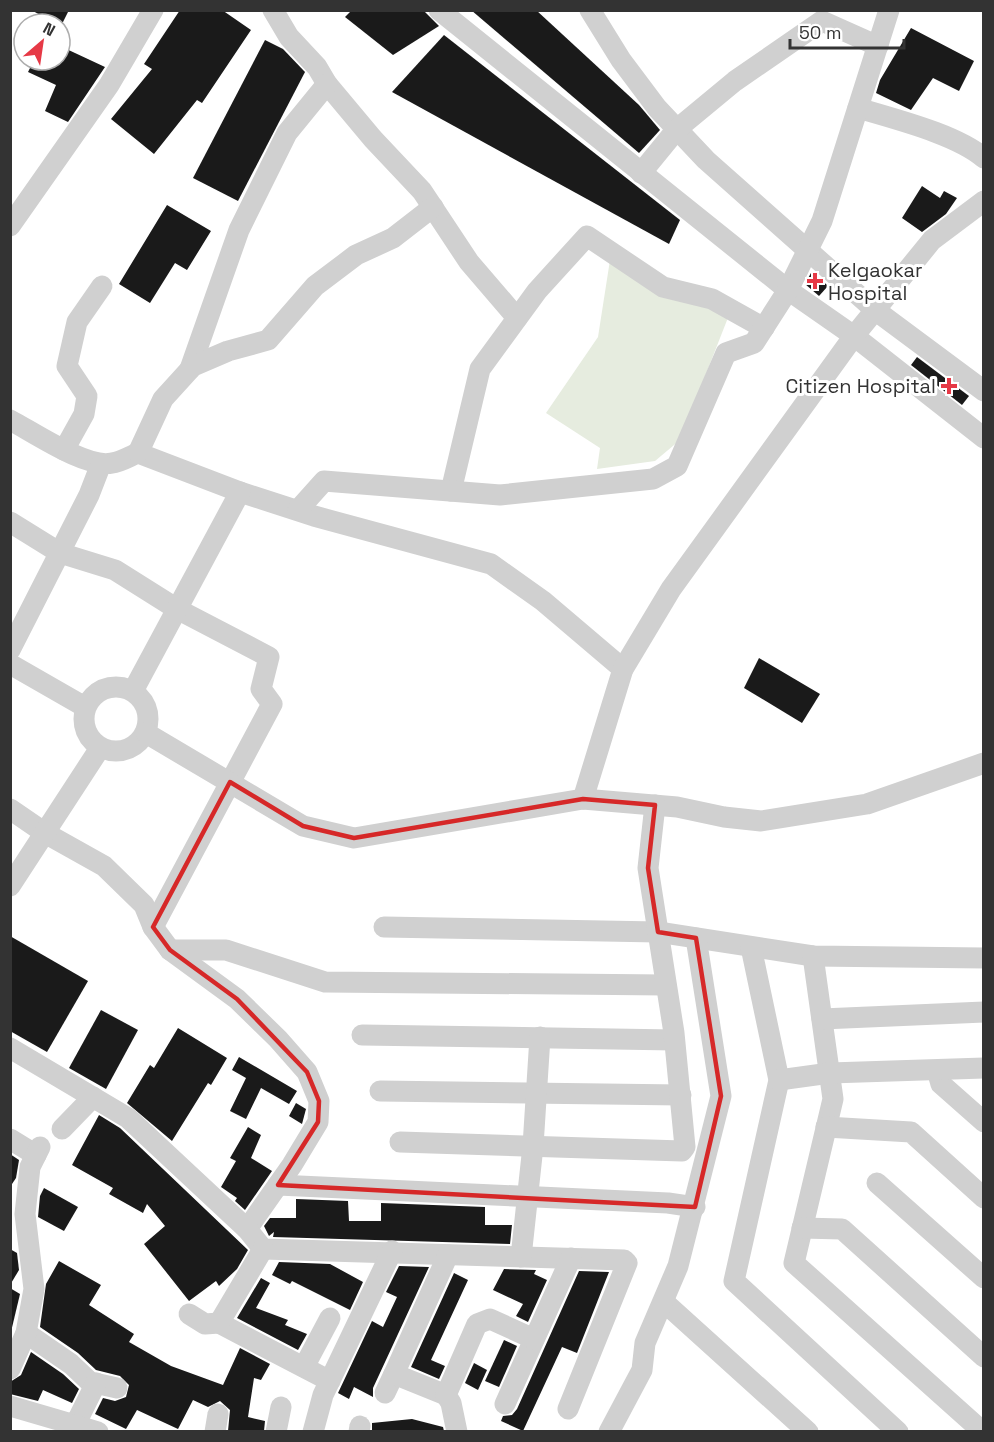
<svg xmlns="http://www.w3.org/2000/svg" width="994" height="1442" font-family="'Space Grotesk',sans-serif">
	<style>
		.green { fill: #e6ecdf }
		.building { fill: #1a1a1a }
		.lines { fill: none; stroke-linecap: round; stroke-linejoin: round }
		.minor { stroke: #d0d0d0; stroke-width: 21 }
		.marked { fill: none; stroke: #d62828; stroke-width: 4.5; stroke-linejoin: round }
		.poi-dot { fill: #e63946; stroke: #fff; stroke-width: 2 }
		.labels { text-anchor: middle; stroke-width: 6; stroke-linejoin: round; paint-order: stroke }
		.poi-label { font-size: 20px; fill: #333; stroke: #fff; text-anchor: start }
	</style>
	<rect width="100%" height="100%" fill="#fff"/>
	<path class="green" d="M610,260l121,50 -51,130 -25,21 -58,8 3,-21 -54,-35 52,-76z"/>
	<g class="building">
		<path d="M31,10h38l-8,16z"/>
		<path d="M180,10h42l29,20 -49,73 -5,-3 -43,54 -43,-35 41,-50 -8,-5z"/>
		<path d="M352,10h71l16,16 -46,29 -48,-38z"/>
		<path d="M471,10h65l103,95 21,25 -21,23z"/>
		<path d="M911,28l63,33 -15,30 -26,-13 -22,32 -35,-17 4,-13z"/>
		<path d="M444,35l236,185 -11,24 -277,-152z"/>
		<path d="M265,40l18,9 22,23 -67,129 -45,-23z"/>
		<path d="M60,46l45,21 -37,55 -23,-11 11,-26 -28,-13 6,-12h26z"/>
		<path d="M922,186l18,12 4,-7 13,7 -11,16 -24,18 -20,-14z"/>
		<path d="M167,205l44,26 -24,39 -12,-7 -25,40 -31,-19z"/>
		<path d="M812,271l16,15 -9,10 -14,-12z"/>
		<path d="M917,357l52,39 -7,9 -51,-40z"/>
		<path d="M759,658l61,36 -18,29 -58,-35z"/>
		<path d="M10,936l78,45 -41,71 -37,-21z"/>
		<path d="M101,1010l37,20 -32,59 -37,-21z"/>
		<path d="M178,1028l49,30 -16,27 -3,-2 -36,58 -45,-38 23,-38 4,3z"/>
		<path d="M239,1057l58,34 -8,13 -28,-16 -15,31 -16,-8 16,-33 -14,-8z"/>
		<path d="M296,1103l10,6 -4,15 -13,-8z"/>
		<path d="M99,1115l21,13 128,122 -11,19 -18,17 -3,-5 -27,20 -45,-57 21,-18 -18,-22 -4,9 -34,-19 4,-6 -41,-23z"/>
		<path d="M248,1127l13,8 -10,23 21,13 -27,39 -10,-9 2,-3 -16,-11 15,-26 -6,-3z"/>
		<path d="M10,1154l9,6 -3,18 -6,9z"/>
		<path d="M44,1188l34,19 -14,24 -26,-14 2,-21z"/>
		<path d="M296,1199l52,2 1,20h32v-18l104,4v18h27l-2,19 -237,-7 1,-5 -5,4 -5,-10 6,-8h26z"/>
		<path d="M10,1249l7,4 2,17 -9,15z"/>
		<path d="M59,1261l42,24 -12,20 45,29 -5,8 42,24 52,19 17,-37 30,16 -9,16 -7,-2 -6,39 17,4 -1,10h-36l2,-21 -10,-9 -12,6 -15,-7 -15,29 -41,-19 -11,19 -31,-15 8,-16 12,3 11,-4 3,-12 -9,-9 -24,-6 -18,-17 -38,-26 6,-43z"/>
		<path d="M279,1262l51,2 33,18 -13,28 -58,-29 -2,3 -18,-9z"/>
		<path d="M399,1266l30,1 -56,121v9l-19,-10 -5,12 -11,-6 34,-72 11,6 14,-30 -11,-5z"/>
		<path d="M504,1269l32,1 -2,4 13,6 -19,42 -12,-6 7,-12 -30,-14z"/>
		<path d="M579,1271l30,1 -32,81 -15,-6 -39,84 -22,-10 2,-5 9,-1 5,-6z"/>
		<path d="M454,1273l14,7 -37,80 14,6 -6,13 -28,-12z"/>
		<path d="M261,1278l9,5 -14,25 32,12 -3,5 22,9 -9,16 -61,-32z"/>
		<path d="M10,1288l10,6 -10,42z"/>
		<path d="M504,1340l13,6 -18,41 -14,-6z"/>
		<path d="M31,1352l32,22 16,15 -7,14 -29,-13 -5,11 -28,-7v-12l11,-7z"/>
		<path d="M474,1363l13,7 -9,20 -13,-7z"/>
		<path d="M412,1419l31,8 1,4h-72v-8z"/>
	</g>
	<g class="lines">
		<g class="minor">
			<path d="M273,10l16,27 28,30 10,17 46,55 49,52 47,71 48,56"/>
			<path d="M439,10l349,280 66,46 130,102"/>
			<path d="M590,10l31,50 36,48 49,52 169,150 109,81"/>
			<path d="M858,108c36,11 98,26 126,50"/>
			<path d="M641,173l36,-44 58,-48 87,-60 56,25"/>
			<path d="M10,226l99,-141 44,-75"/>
			<path d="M190,369l49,-139 48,-97 40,-49"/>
			<path d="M10,420c23,12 77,49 102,43 9,-1 18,-7 26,-10l102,39 74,24 177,48 52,37 80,68"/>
			<path d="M64,450l20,-36 3,-18 -20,-30 10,-44 25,-36"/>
			<path d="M138,453l25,-54 30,-33 35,-15 40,-11 47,-54 41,-31 37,-17 40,-31"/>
			<path d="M451,491l29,-122 57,-78 50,-55 76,51 49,12 52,29"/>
			<path d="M298,510l26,-29 176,14 153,-16 24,-13 49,-113 28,-10 34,-53 34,-69 67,-211"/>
			<path d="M10,522l50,31 55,17 62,39 92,48 -8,32 11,15 -119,223"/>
			<path d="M10,650l79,-155 12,-31"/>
			<path d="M10,664l75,43"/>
			<circle cx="116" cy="719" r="32"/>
			<path d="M133,691l107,-199"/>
			<path d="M146,733l157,93 51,12 229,-39 94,8 47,10 37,4 106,-17 117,-41"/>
			<path d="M583,799l40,-130 48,-80 183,-253 78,-96 52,-39"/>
			<path d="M10,809l35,24 59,33 40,39 9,22 17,23 67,49 41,40 29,33 12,29 -1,21 -26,43 -45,64"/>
			<path d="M10,886l90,-138"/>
			<path d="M384,927l274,5 155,24 171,2"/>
			<path d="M751,947l28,133 -45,201 164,151"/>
			<path d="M170,950h56l99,32 341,3"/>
			<path d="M813,956l20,143 -39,164 189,169"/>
			<path d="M822,1019l162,-7"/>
			<path d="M362,1035l312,5"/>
			<path d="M10,1048l118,70 119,111 16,20 361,11 3,3 -59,146"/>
			<path d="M937,1070l4,14 43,38"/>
			<path d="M779,1080l51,-7 154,-5"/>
			<path d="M380,1091l301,4"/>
			<path d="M826,1127l85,5 73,66"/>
			<path d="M62,1129l31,-32"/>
			<path d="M10,1139l26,16"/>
			<path d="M400,1142l282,9 3,-4 -11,-114 -26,-165 7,-63"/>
			<path d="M877,1183l107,95"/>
			<path d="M278,1185l390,18 27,4"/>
			<path d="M802,1228l40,1 142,128"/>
			<path d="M263,1249l-44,74 111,58"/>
			<path d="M521,1257l12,-111 7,-109"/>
			<path d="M664,1302l144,130"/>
			<path d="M189,1314l16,10 14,-1"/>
			<path d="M26,1333l45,31 19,18 27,6"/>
			<path d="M304,1367l26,-49"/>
			<path d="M10,1369l16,-36 8,-44 -9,-75 5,-47 10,-20"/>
			<path d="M385,1393l9,-19"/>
			<path d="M446,1395l-52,-21 54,-119"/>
			<path d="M505,1404l66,-146"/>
			<path d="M10,1406l65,19 21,-42"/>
			<path d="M75,1425l23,7"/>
			<path d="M215,1432l3,-18"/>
			<path d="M276,1432l5,-25"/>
			<path d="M313,1432l10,-37 69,-144"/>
			<path d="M359,1432l1,-6"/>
			<path d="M457,1432l-6,-29 -5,-8 31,-71 13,-5 44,20"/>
			<path d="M609,1432l33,-62 3,-27 33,-77 43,-170 -25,-158"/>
		</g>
	</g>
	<path class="marked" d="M230,782l73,44 51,12 229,-39 72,6 -7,63 10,64 38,6 25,158 -26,111 -417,-22 40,-63 1,-21 -12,-29 -70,-73 -67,-49 -17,-23z"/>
	<g class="poi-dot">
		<path d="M812 272h6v6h6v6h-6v6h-6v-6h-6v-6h6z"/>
		<path d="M946 377h6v6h6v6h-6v6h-6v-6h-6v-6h6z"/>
	</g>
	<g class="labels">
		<g class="poi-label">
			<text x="828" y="277">Kelgaokar<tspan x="828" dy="23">Hospital</tspan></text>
			<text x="936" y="393" text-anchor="end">Citizen Hospital</text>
		</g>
	</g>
	<rect width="994" height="1442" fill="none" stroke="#333333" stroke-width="24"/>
	<g transform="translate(42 42) rotate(29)"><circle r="28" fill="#ffffff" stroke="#adadad" stroke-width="1.5"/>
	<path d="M0-4.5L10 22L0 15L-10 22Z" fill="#e63946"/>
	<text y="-9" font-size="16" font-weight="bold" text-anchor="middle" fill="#333333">N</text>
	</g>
	<path d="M790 39v9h114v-9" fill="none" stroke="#333333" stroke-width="3"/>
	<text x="799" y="39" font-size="18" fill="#333333" stroke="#ffffff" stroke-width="4.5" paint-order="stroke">50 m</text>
</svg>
